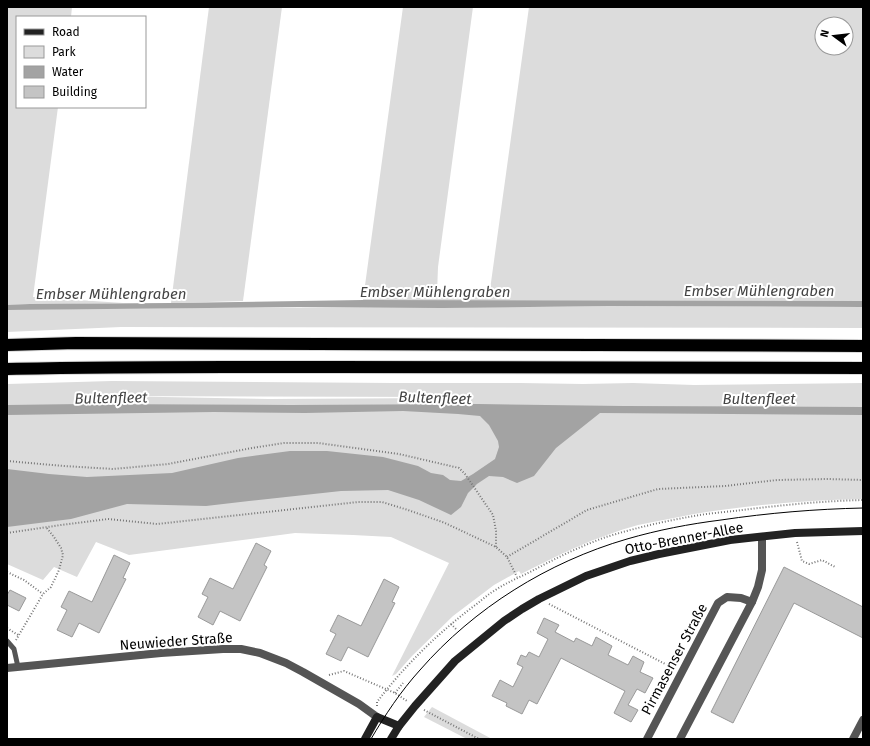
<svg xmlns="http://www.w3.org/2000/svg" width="870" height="746" font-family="'Fira Sans',sans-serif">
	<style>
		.green { fill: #dcdcdc; fill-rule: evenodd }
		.water { fill: #a3a3a3 }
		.building { fill: #c4c4c4; stroke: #999 }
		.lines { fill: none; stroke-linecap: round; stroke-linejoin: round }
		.highway-casing { stroke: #dbdbdb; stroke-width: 14 }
		.path { stroke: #777; stroke-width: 2; stroke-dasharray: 1 2; stroke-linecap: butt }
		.lane { stroke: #555; stroke-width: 5 }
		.street { stroke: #555; stroke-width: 8 }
		.secondary { stroke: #222; stroke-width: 8 }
		.highway { stroke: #000; stroke-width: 12 }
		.tram { stroke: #000; stroke-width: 1 }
		.labels { text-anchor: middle; stroke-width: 4; stroke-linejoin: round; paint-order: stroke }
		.street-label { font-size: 14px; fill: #000; stroke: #fff }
		.water-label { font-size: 15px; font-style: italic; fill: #444; stroke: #fff }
	</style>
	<rect width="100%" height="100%" fill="#fff"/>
	<g class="green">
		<path d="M7,7h65l-1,10h-54v90h41l-25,190 90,6 -116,2z"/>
		<path d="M209,7h73l-39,294 -72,2z"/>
		<path d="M403,7h70l-35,260 -1,26 52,4 40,-290h334v294l-500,-1zM822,24h24v24h-24z"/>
		<path d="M608,306l255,1v21l-742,-1 -114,5v-22c200,-3 401,-2 601,-4z"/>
		<path d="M112,381l281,2h127l63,1 50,-1 61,2 169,-2v116c-57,1 -113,6 -169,15 -18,4 -38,7 -56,11 -41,11 -80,30 -117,49l-2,-3 -25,14 -41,31 -41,40 -16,18 -4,2 57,-113 -58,-26 -38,-2 -58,-2 -166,22 -33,-13 -19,35 -23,-10 -11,13 -36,-16v-180zM109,396l334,1v1l-174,1z"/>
		<path d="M432,707l60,32h-25l-43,-22z"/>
	</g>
	<g class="water">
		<path d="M363,300l500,1v6l-255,-1 -166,2 -144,-1 -291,3v-5l23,-1 141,-1z"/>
		<path d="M82,404l208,1 188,-1 145,2 240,1v8l-263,-2 -44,35 -22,28 -17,7 -14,-6 -14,-1 -12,8 -9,9 -7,14 -10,8 -32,-15 -31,-10 -47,1 -92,10 -43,5 -79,-2 -56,15 -64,8v-58l42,5 38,3 85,-4 66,-15 52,-7h37l56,6 35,9 13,7 12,2 7,5 11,1 12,-7 22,-15 4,-12 -1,-6 -9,-16 -9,-9 -22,-2 -55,-3 -98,2 -91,-1 -207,3v-10z"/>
	</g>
	<g class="building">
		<path d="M256,543l15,8 -7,14 3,2 -27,54 -20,-10 -7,14 -15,-8 10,-20 -6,-3 8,-16 23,11z"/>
		<path d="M114,555l16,8 -7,15 3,1 -27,54 -20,-10 -7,14 -15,-7 10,-20 -6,-3 8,-16 23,11z"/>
		<path d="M784,567l79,40v31l-69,-35 -61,120 -22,-11z"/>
		<path d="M384,579l15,8 -7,15 3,1 -27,54 -20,-10 -7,14 -15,-7 10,-20 -6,-3 8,-16 23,11z"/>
		<path d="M10,590l16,8 -7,13 -12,-6v-10z"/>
		<path d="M544,618l15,7 -4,7 19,10 2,-4 16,8 4,-9 16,9 -4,9 20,10 5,-9 11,6 -4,10 13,6 -8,15 -8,-4 -9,16 10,5 -7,12 -17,-9 11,-22 -64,-33 -24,46 -8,-4 -7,14 -16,-8 1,-3 -15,-7 8,-16 13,7 10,-20 -6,-3 4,-9 5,2 3,-5 10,5 9,-18 -11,-6z"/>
	</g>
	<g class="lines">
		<defs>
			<g id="highway">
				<path d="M7,345l69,-2 787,3"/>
				<path d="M7,369c107,-3 215,-2 323,-2 177,0 355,0 533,1"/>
			</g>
		</defs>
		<use href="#highway" class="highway-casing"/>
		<g class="path">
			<path d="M7,461l57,5 49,3 55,-5 84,-16 32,-5h34l81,11 60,14 6,6 28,41 3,16v16"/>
			<path d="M7,533l54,-8 47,-6 49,5 201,-22h24l26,8 37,13 51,24 11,10 10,20"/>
			<path d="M797,542l5,19 7,3 13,-4 13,7"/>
			<path d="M507,557l80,-47 71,-21 67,-3 52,-6 51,-1 35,1"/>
			<path d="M7,572l17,8 19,14"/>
			<path d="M549,604l124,64"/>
			<path d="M451,624l5,5"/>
			<path d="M7,628l11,7"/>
			<path d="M16,640l27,-46 8,-7 8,-17 4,-15 -2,-7 -7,-11 -8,-10"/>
			<path d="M329,675l15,-4 51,22 12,8"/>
			<path d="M395,693l8,-10"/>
			<path d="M377,706v-4c28,-37 63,-71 101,-99 6,-5 12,-10 19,-14 11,-7 23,-12 35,-18 24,-13 49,-25 74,-34 29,-9 59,-16 88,-21 16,-3 33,-4 48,-6 40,-5 81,-9 121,-10"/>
			<path d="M424,710l55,29"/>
		</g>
		<path class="lane" d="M7,641l7,8 4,18"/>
		<g class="street">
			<path d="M7,668l154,-15 62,-4h18l19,4 26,10 17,9 56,32 18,13"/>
			<path d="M647,739l71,-136 9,-6 14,1 11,4"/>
			<path d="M680,739l72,-137 6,-15 4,-17v-33"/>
			<path d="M853,739l10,-19"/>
		</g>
		<g class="secondary">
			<path d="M365,739l12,-22 22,9"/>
			<path d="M391,739l8,-13 16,-20 40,-45 49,-40 18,-12 17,-10 47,-23 44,-15 29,-7 71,-14 65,-7 68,-2"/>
		</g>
		<use href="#highway" class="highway"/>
		<path class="tram" d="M371,739c14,-24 30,-48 49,-69 54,-62 128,-108 207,-131 31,-9 62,-15 94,-19 47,-7 95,-11 142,-12"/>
	</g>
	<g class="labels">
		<g class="street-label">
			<text transform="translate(684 538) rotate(-11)" y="5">Otto-Brenner-Allee</text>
			<text transform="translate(176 641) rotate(-4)" y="5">Neuwieder Straße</text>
			<text transform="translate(674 659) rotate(-62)" y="5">Pirmasenser Straße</text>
		</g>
		<g class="water-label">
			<text x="759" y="296">Embser Mühlengraben</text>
			<text x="435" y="297">Embser Mühlengraben</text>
			<text x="111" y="299">Embser Mühlengraben</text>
			<text transform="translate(111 398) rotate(-1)" y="5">Bultenfleet</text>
			<text transform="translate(435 398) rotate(2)" y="5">Bultenfleet</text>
			<text x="759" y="404">Bultenfleet</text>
		</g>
	</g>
	<rect width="870" height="746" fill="none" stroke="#000000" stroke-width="16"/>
	<rect x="16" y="16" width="130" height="92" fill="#ffffff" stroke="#999999"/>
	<rect x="24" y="29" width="20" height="6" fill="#222222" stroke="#999999"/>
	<text x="52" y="36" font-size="12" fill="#000000">Road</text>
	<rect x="24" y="46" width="20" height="12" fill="#dcdcdc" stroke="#999999"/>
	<text x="52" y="56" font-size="12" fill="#000000">Park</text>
	<rect x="24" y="66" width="20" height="12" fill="#a3a3a3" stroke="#999999"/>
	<text x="52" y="76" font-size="12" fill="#000000">Water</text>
	<rect x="24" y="86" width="20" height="12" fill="#c4c4c4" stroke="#999999"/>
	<text x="52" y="96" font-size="12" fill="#000000">Building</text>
	<g transform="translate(834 36) rotate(285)"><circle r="19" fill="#ffffff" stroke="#999999"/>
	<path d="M0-3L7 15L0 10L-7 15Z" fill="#000000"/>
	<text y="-6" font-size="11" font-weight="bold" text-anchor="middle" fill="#000000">N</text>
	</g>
</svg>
